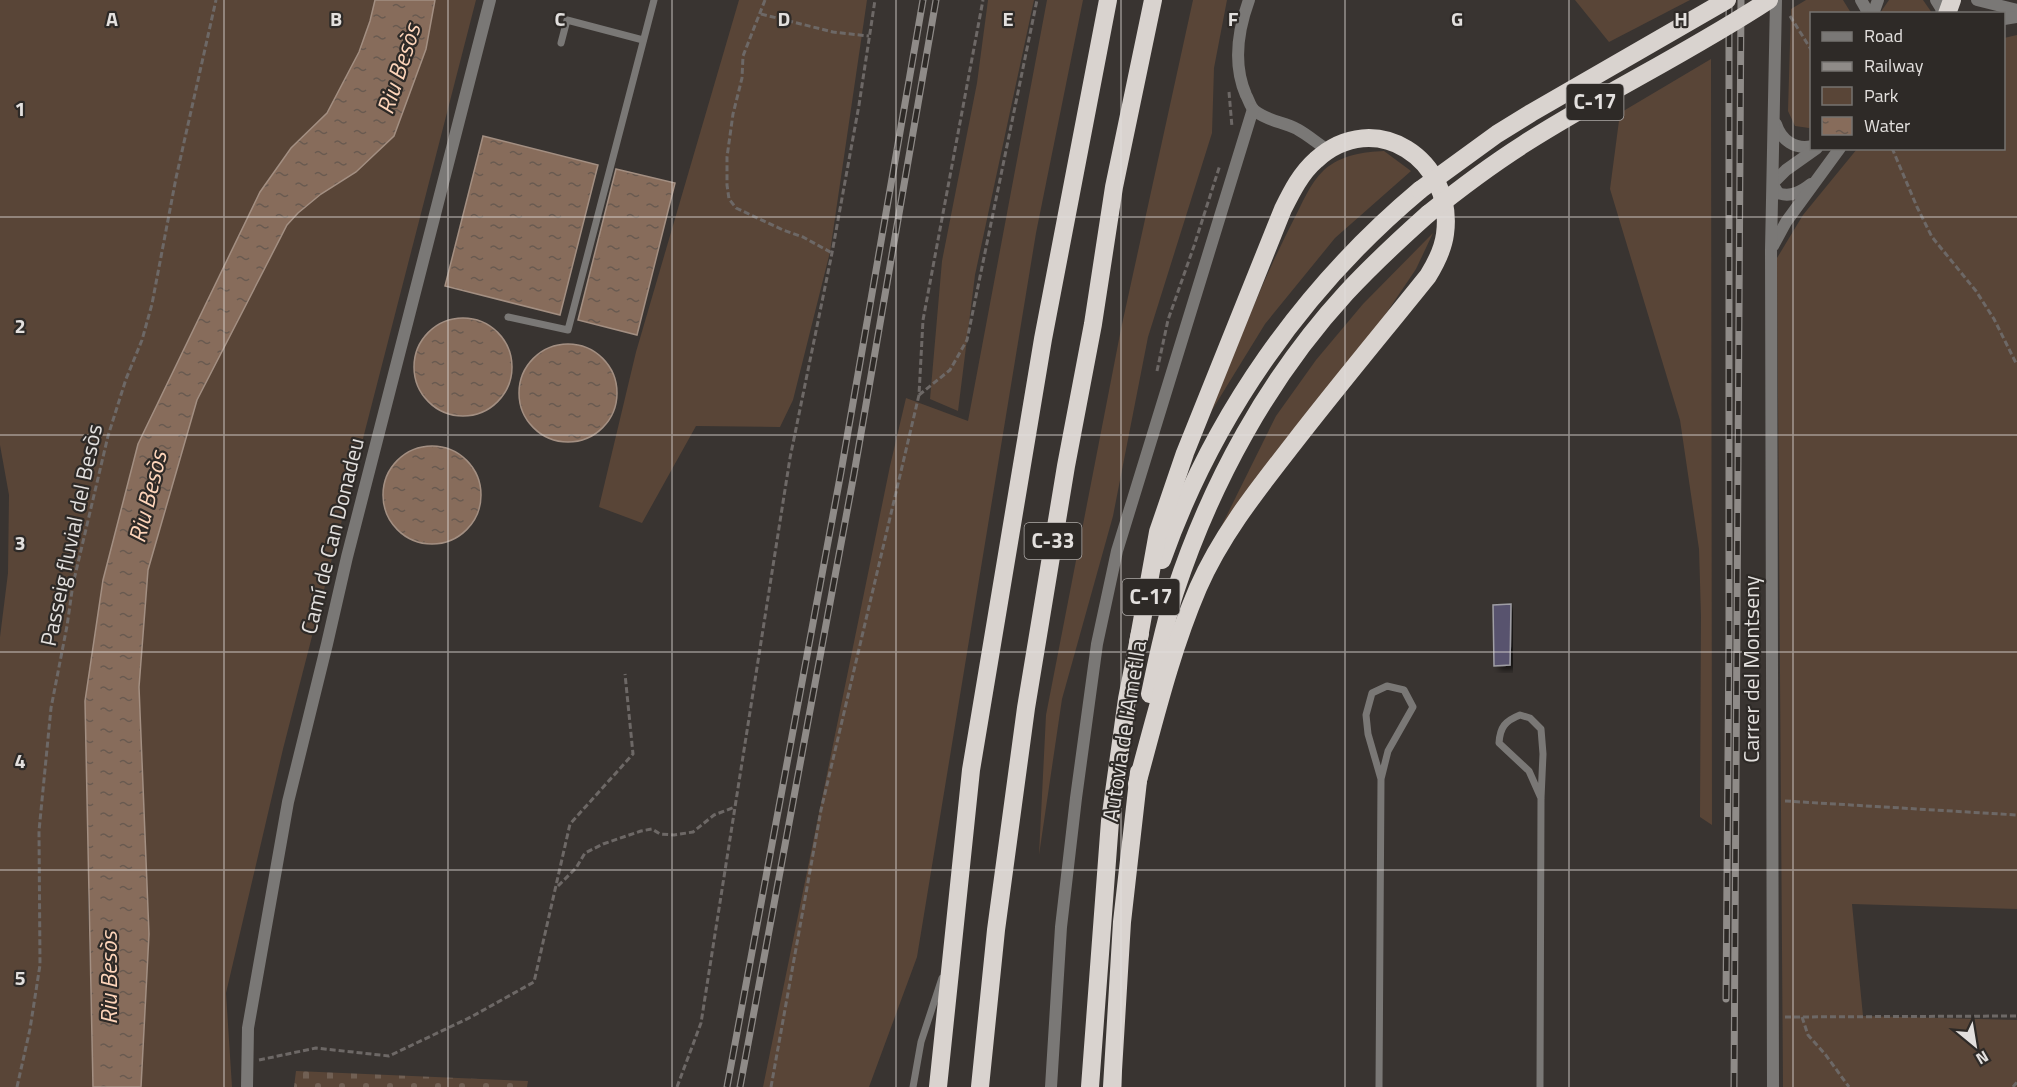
<svg xmlns="http://www.w3.org/2000/svg" width="2017" height="1087" font-family="'Titillium Web',sans-serif">
	<style>
		.green { fill: #594537 }
		.cemetery { fill: url(#cemetery-stones) }
		.water { fill: url(#water-ripples); stroke: #a38f82; stroke-width: 1.5 }
		.building { fill: #59536e; stroke: #9f9ea4; stroke-width: 1.5; filter: url(#shadow) }
		.lines { fill: none; stroke-linecap: round; stroke-linejoin: round }
		.path { stroke: #6d6866; stroke-width: 3; stroke-dasharray: 6 3; stroke-linecap: butt }
		.lane { stroke: #7a7876; stroke-width: 7 }
		.street { stroke: #7a7876; stroke-width: 12 }
		.highway { stroke: #d9d3cf; stroke-width: 18 }
		.rail-casing { stroke: #8f8b88; stroke-width: 7 }
		.rail { stroke: #2e2a27; stroke-width: 4.5; stroke-dasharray: 14; stroke-linecap: butt }
		.highway-bridge { stroke: #d9d3cf; stroke-width: 18 }
		.grid { fill: none; stroke: #e3e0de; stroke-width: 1.5; stroke-opacity: 0.55 }
		.labels { text-anchor: middle; stroke-width: 4.5; stroke-linejoin: round; paint-order: stroke }
		.shield { fill: #2e2a27; stroke: #ada9a7; stroke-width: 1.5 }
		.shield-label { font-size: 21px; font-weight: bold; fill: #e3e0de }
		.street-label { font-size: 22px; fill: #e3e0de; stroke: #2e2a27 }
		.water-label { font-size: 24px; font-style: italic; fill: #fed5ba; stroke: #2e2a27 }
		.grid-label { font-size: 20px; text-anchor: middle; font-weight: bold; fill: #e3e0de; stroke: #2e2a27; stroke-width: 4.5; stroke-linejoin: round; paint-order: stroke }
	</style>
	<defs>
		<pattern id="cemetery-stones" width="16" height="16" patternUnits="userSpaceOnUse" patternTransform="scale(1.5)"><rect width="16" height="16" fill="#594537"/><path d="M2 7V4a2 2 0 0 1 4 0v3zM10 15v-3a2 2 0 0 1 4 0v3z" fill="#716054"/></pattern>
		<pattern id="water-ripples" width="26" height="14" patternUnits="userSpaceOnUse" patternTransform="scale(1.5)"><rect width="26" height="14" fill="#876c5b"/><path d="M2 4q2-2 4 0t4 0M15 11q2-2 4 0t4 0" fill="none" stroke="#695a50"/></pattern>
		<filter id="shadow"><feDropShadow dx="6" dy="4" stdDeviation="3" flood-color="#0009"/></filter>
	</defs>
	<rect width="100%" height="100%" fill="#393431"/>
	<g class="green">
		<path d="M0,0h375l-5,21 -11,31 -32,61 -36,35 -31,44 -122,252 -35,136 -15,317 5,190h-93v-450l8,-64 1,-78 -9,-50z"/>
		<path d="M435,0h41l-193,749 -57,244 6,94h-91l8,-153 -10,-247 9,-117 49,-170 90,-175 11,-12 23,-19 23,-14 50,-44 32,-87z"/>
		<path d="M739,0h128l-37,252 -37,148 -13,27 -84,-1 -54,97 -43,-16 37,-155z"/>
		<path d="M988,0h46l-59,275 -17,136 -28,-12 12,-138 35,-178z"/>
		<path d="M1047,0h36l-47,233 -119,724 -48,130h-106l127,-621 16,-68 62,23z"/>
		<path d="M1193,0h34l-13,68 -2,65 -64,204 -35,179 -51,183 -23,156 7,-140 75,-386z"/>
		<path d="M1575,0h115l-81,42z"/>
		<path d="M1806,0h37l8,13 -39,1v113l-3,1 -14,-2 -7,-15 3,-102z"/>
		<path d="M1889,0h34l9,13h-52z"/>
		<path d="M2017,35v874l-165,-5 11,112 154,4v67h-234l-6,-829 26,-43 54,-66 147,-1v-110z"/>
		<path d="M1711,59l1,766 -12,-8 1,-201 -2,-67 -19,-129 -70,-231 10,-76z"/>
		<path d="M1384,151l27,20 -76,67 -70,86 -56,91c27,-65 52,-132 84,-194 9,-17 17,-38 31,-51 17,-15 39,-18 60,-19z"/>
		<path d="M1433,233l-17,36 -35,52 -161,208 56,-113 40,-56 47,-56z"/>
	</g>
	<path class="cemetery" d="M296,1071l232,10 -1,6h-233z"/>
	<g class="water">
		<path d="M375,0h60l-9,49 -32,87 -38,36 -35,22 -23,19 -11,12 -90,175 -49,170 -9,117 10,247 -8,153h-48l-8,-386 18,-121 35,-136 122,-252 31,-44 36,-35 32,-61 11,-31z"/>
		<path d="M483,136l115,29 -38,150 -115,-29z"/>
		<path d="M616,169l59,14 -38,152 -59,-15z"/>
		<circle cx="463" cy="367" r="49"/>
		<circle cx="568" cy="393" r="49"/>
		<circle cx="432" cy="495" r="49"/>
	</g>
	<path class="building" d="M1511,604l-1,61 -16,1 -1,-61z"/>
	<g class="lines">
		<g class="path">
			<path d="M765,0l-22,56 -1,22 -9,36 -6,43v28l2,14 7,9 47,22 20,7 29,16"/>
			<path d="M761,14l72,18 36,4"/>
			<path d="M1790,16l22,35"/>
			<path d="M1229,92l3,35"/>
			<path d="M1892,148l25,59 15,30 44,54 18,28 23,46"/>
			<path d="M1157,371l11,-51 26,-74 26,-81"/>
			<path d="M919,395l31,-25 17,-30 70,-340"/>
			<path d="M1785,801l232,14"/>
			<path d="M558,886l18,-18 9,-15 18,-9 38,-13 11,-2 8,5 14,1 19,-3 21,-17 21,-8"/>
			<path d="M1785,1017l232,-1"/>
			<path d="M1802,1017l6,18 17,19 24,33"/>
			<path d="M259,1060l57,-12 73,8 82,-39 63,-35 36,-158 63,-70 -8,-80"/>
			<path d="M17,1087l13,-58 10,-64 -1,-134 12,-123 16,-82 6,-42 35,-148 18,-57 16,-39 10,-36 24,-126 40,-178"/>
			<path d="M677,1087l24,-64 89,-565 42,-205 27,-148 16,-105"/>
			<path d="M771,1087l50,-277 98,-415 4,-75 60,-320"/>
			<path d="M2013,1087l4,-5"/>
		</g>
		<g class="lane">
			<path d="M561,43l6,-23 76,20"/>
			<path d="M508,317l60,13 86,-330"/>
			<path d="M913,1087l8,-45 21,-64"/>
			<path d="M1379,1087l2,-308 7,-28 25,-44 -9,-17 -17,-4 -15,7 -6,22 2,19 13,45"/>
			<path d="M1540,1087l1,-289 2,-44 -2,-25 -11,-11 -10,-3c-15,6 -20,12 -21,28l30,28 12,27"/>
		</g>
		<g class="street">
			<path d="M1249,0c-11,30 -16,65 -3,95 3,5 4,12 9,16 13,10 28,11 42,18 11,6 21,15 31,21"/>
			<path d="M1861,0l8,14"/>
			<path d="M1936,0l5,8 1,6"/>
			<path d="M1977,0l40,10"/>
			<path d="M1873,14l5,-14"/>
			<path d="M2004,19l13,-2"/>
			<path d="M1776,124c5,16 19,26 36,22"/>
			<path d="M1773,183l13,-13 31,-22"/>
			<path d="M1773,185l5,8c13,5 24,-2 33,-9"/>
			<path d="M1773,246l13,-24 54,-74"/>
			<path d="M247,1087l1,-59 40,-226 39,-158 20,-87 143,-557"/>
			<path d="M1051,1087l10,-160 15,-129 21,-154 20,-93 136,-442"/>
			<path d="M1773,1087l-2,-837 5,-250"/>
		</g>
		<g class="highway">
			<path d="M1947,14l5,-14"/>
			<path d="M1162,560c51,-144 141,-272 258,-370"/>
			<path d="M1150,694c7,-34 14,-69 25,-102 36,-109 93,-214 171,-299 26,-28 54,-54 82,-79"/>
			<path d="M1137,784c18,-66 34,-133 61,-196 23,-53 60,-99 95,-144 44,-57 90,-112 135,-168 8,-13 15,-26 17,-42 10,-74 -70,-128 -129,-74 -15,13 -24,31 -33,49l-98,244 -27,79 -20,111"/>
			<path d="M938,1087l33,-317 72,-431 65,-339"/>
			<path d="M980,1087l16,-157 30,-222 40,-242 27,-142 21,-137 39,-187"/>
			<path d="M1090,1087l20,-266 17,-122 13,-66"/>
			<path d="M1112,1087l10,-165 17,-150"/>
		</g>
		<defs>
			<g id="rail">
				<path d="M1726,999l3,-366v-633"/>
				<path d="M727,1087l114,-615 82,-472"/>
				<path d="M740,1087l114,-613 82,-474"/>
				<path d="M1734,1087l7,-1087"/>
			</g>
		</defs>
		<use href="#rail" class="rail-casing"/>
		<use href="#rail" class="rail"/>
		<g class="highway-bridge">
			<path d="M1420,190l77,-56 34,-21 196,-113"/>
			<path d="M1428,214c31,-25 63,-49 96,-70 80,-51 166,-92 245,-144"/>
		</g>
	</g>
	<path class="grid" d="M224,0v1087M448,0v1087M672,0v1087M896,0v1087M1121,0v1087M1345,0v1087M1569,0v1087M1793,0v1087M0,217h2017M0,435h2017M0,652h2017M0,870h2017"/>
	<g class="labels">
		<g class="shield">
			<rect x="1566.5" y="84" width="57" height="36" rx="4.5"/>
			<rect x="1024.5" y="523" width="57" height="36" rx="4.5"/>
			<rect x="1122.5" y="579" width="57" height="36" rx="4.5"/>
		</g>
		<g class="shield-label">
			<text x="1595" y="109">C-17</text>
			<text x="1053" y="548">C-33</text>
			<text x="1151" y="604">C-17</text>
		</g>
		<g class="street-label">
			<text transform="translate(71 535) rotate(-78)" y="8">Passeig fluvial del Besòs</text>
			<text transform="translate(332 536) rotate(-76)" y="8">Camí de Can Donadeu</text>
			<text transform="translate(1751 669) rotate(-90)" y="8">Carrer del Montseny</text>
			<text transform="translate(1124 731) rotate(-81)" y="8">Autovia de l'Ametlla</text>
		</g>
		<g class="water-label">
			<text transform="translate(399 69) rotate(-72)" y="8">Riu Besòs</text>
			<text transform="translate(148 497) rotate(-76)" y="8">Riu Besòs</text>
			<text transform="translate(109 978) rotate(-90)" y="8">Riu Besòs</text>
		</g>
	</g>
	<g class="grid-label">
		<text x="112" y="26">A</text>
		<text x="336" y="26">B</text>
		<text x="560" y="26">C</text>
		<text x="784" y="26">D</text>
		<text x="1008" y="26">E</text>
		<text x="1233" y="26">F</text>
		<text x="1457" y="26">G</text>
		<text x="1681" y="26">H</text>
		<text x="20" y="116">1</text>
		<text x="20" y="333">2</text>
		<text x="20" y="550">3</text>
		<text x="20" y="768">4</text>
		<text x="20" y="985">5</text>
	</g>
	<rect x="1810" y="12" width="195" height="138" fill="#2e2a27" stroke="#767370" stroke-width="1.5"/>
	<rect x="1822" y="32" width="30" height="9" fill="#7a7876" stroke="#767370" stroke-width="1.5"/>
	<text x="1864" y="42" font-size="18" fill="#e3e0de">Road</text>
	<rect x="1822" y="62" width="30" height="9" fill="#8f8b88" stroke="#767370" stroke-width="1.5"/>
	<text x="1864" y="72" font-size="18" fill="#e3e0de">Railway</text>
	<rect x="1822" y="87" width="30" height="18" fill="#594537" stroke="#767370" stroke-width="1.5"/>
	<text x="1864" y="102" font-size="18" fill="#e3e0de">Park</text>
	<rect x="1822" y="117" width="30" height="18" fill="url(#water-ripples)" stroke="#767370" stroke-width="1.5"/>
	<text x="1864" y="132" font-size="18" fill="#e3e0de">Water</text>
	<g transform="translate(1975 1045) rotate(150)" stroke="#2e2a27" stroke-width="4.5" paint-order="stroke">
	<path d="M0-4.5L10 22L0 15L-10 22Z" fill="#e3e0de"/>
	<text y="-9" font-size="16" font-weight="bold" text-anchor="middle" fill="#e3e0de">N</text>
	</g>
</svg>
